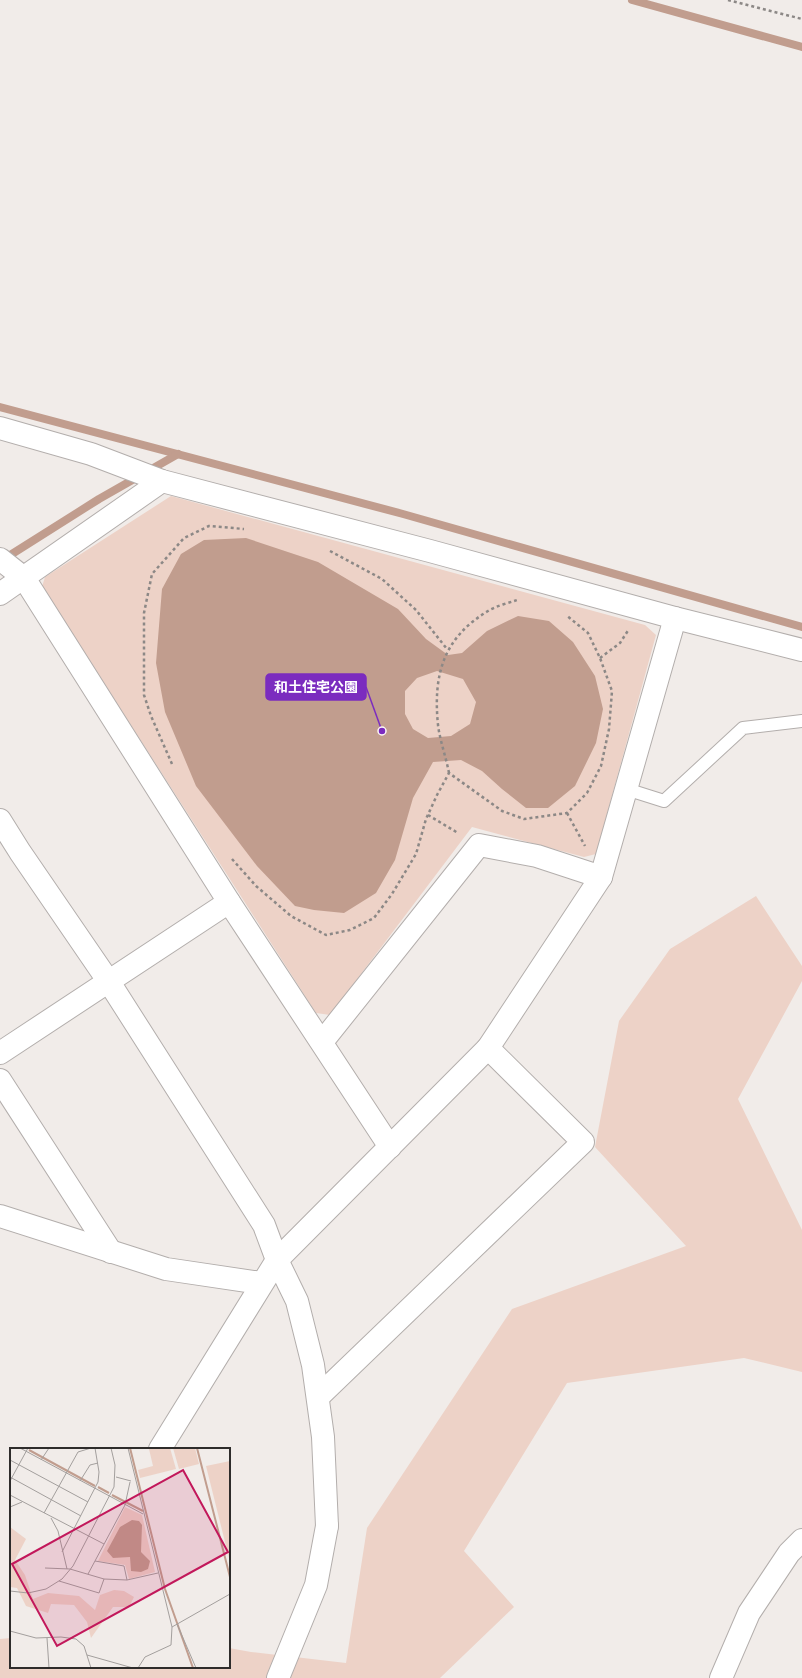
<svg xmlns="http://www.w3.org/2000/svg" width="802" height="1678" font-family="Ubuntu,'Noto Sans JP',sans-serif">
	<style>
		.green { fill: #edd2c7 }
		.water { fill: #c19d8e; fill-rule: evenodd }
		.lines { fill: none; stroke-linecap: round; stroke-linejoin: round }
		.stream { stroke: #c19d8e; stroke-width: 8 }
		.lane-casing { stroke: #b3aeac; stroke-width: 14 }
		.street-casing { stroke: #b3aeac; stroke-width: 24 }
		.secondary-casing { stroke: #b3aeac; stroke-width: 24 }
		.path { stroke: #8c8886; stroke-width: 2.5; stroke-dasharray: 3 3; stroke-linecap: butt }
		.lane { stroke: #fff; stroke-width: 12 }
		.street { stroke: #fff; stroke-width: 22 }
		.secondary { stroke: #fff; stroke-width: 22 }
		.inset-river { fill: none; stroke: #c19d8e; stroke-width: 2 }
		.inset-road { fill: none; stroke: #a39f9d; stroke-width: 1 }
		.view { fill: #c2185b; fill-opacity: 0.15; stroke: #c2185b; stroke-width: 2 }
		.inset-edge { fill: none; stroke: #2e2c2b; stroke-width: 2 }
		.leader { fill: none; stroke: #7b2cbf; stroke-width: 1.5 }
		.callout-dot { fill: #7b2cbf; stroke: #fef9f7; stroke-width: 1.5 }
		.callout { fill: #7b2cbf; stroke: #7b2cbf; stroke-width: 1.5 }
		.callout-label { font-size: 14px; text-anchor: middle; font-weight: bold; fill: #fff }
	</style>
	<rect width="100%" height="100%" fill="#f1ece9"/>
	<g class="green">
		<path d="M171,496l474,129 11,10 -60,219 -12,3 -112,-30 -142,188 -14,-2 -274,-426 3,-10z"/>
		<path d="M756,896l46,70v15l-64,118 64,131v142l-58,-14 -177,25 -103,168 50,56 -74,71h-440v-39l11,-1v29h218v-19l22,4 95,11 21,-135 145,-219 174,-63 -91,-99 24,-126 51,-72z"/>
	</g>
	<path class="water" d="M246,538l72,24 80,47 28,30 22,16 14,-2 25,-22 31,-15 31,5 24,21 22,34 8,33 -7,34 -21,43 -27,22h-22l-24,-19 -20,-18 -21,-11 -28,2 -20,36 -18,62 -19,33 -32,20 -30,-3 -19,-4 -38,-40 -61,-80 -31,-74 -9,-49 6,-74 19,-35 23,-14zM437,671l26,8 13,23 -6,22 -19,12 -23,2 -15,-9 -8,-15v-23l12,-13z"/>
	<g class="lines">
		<g class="stream">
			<path d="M632,0l170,47"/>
			<path d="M0,407l403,107 399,113"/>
			<path d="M4,559l95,-60 79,-45"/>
		</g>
		<defs>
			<path id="lane" d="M626,789l38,12 79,-73 59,-7"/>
			<g id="street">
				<path d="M0,428l91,26 71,27 268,70 245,67 127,32"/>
				<path d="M0,559l24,19 205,324 161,245"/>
				<path d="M0,594l162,-113"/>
				<path d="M109,982l155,243 13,35"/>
				<path d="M322,1042l157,-197 58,11 64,21"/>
				<path d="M0,1053l229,-151"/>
				<path d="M0,1080l111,172"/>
				<path d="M0,1216l166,53 95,14"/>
				<path d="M318,1397l265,-255 -95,-94"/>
				<path d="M160,1449l117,-189 211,-212 113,-171 74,-259"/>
				<path d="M278,1678l38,-93 11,-59"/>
			</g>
			<g id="secondary">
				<path d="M0,820l20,32 89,130"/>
				<path d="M277,1260l20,41 16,64 10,72 4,89"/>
				<path d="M721,1678l28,-65 40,-60 13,-13"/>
			</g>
		</defs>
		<use href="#lane" class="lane-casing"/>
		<use href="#street" class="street-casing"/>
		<use href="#secondary" class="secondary-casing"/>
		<g class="path">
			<path d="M728,0l74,19"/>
			<path d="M330,551l52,28 34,31 31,39"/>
			<path d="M600,658l20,-15 9,-14"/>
			<path d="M172,764l-21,-48 -7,-21v-82l8,-39 32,-36 25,-12 35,3"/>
			<path d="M449,773c-3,-16 -9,-32 -11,-48 -5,-50 5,-87 50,-114 8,-5 20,-8 29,-11"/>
			<path d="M567,813l18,33"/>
			<path d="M428,815l30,18"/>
			<path d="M232,859l24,27 35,30 35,19 24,-5 24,-12 18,-24 24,-40 10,-35 11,-24 12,-22 53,38 22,8 43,-6 20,-20 14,-27 8,-37 3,-38 -12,-33 -12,-25 -22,-18"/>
		</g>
		<use href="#lane" class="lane"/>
		<use href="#street" class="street"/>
		<use href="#secondary" class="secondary"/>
	</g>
	<g transform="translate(10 1448)">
		<rect width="220" height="220" fill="#f1ece9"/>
		<path d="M160,0l6,21 -36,9 -2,-8 15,-4 -4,-17zM163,0h22l4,16 -20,5zM220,13v101l-24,-96zM115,59l17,8 13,57 -26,7 -4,-14 -27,-4zM0,79l16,12 -11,21 10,15 8,24 15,-6 31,3 16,14 5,-15 14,-5 10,1 10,6 -5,10h-16l-22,31 -4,-16 -13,-17 -23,-1 -3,9 -22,-7 -9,-18 -7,-1z" fill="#edd2c7"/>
		<path d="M122,72l7,1 3,4 -1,27 9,9 -2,8 -7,3 -10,-1 -1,-14 -17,1 -6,-7 13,-24z" fill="#c19d8e"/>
		<path class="inset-river" d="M120,0l35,141 28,79M187,0l33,129M19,2l66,36M88,39l11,6M102,47l31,16"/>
		<path class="inset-road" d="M10,0l123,66M118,0l44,179 -1,18 -26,12 -7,11M0,12l78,42M31,12l8,-12M0,29l71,39M106,29l15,4M0,33l18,-33M70,33l10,-16 8,-2M0,47l94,49M0,59l12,-5M34,65l34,-61 13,-4M41,70l7,13 9,38M52,104l36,-70 1,-10 -4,-24M85,113l29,5 3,14M35,120l25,1 34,10 23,1 31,-7M78,126l37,-69 5,-23M49,133l40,12 5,-14M0,143l18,2 18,-4 16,-10 11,-13 41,-79 1,-22 -4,-17M167,176l19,44M162,179l58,-33M0,183l26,7 25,-1 15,2 8,7 7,22M37,190l2,30M77,207l46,13"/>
		<path class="view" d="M173,22l45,82 -171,94 -45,-82z"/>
		<rect width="220" height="220" class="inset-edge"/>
	</g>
	<path class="leader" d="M382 731L366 687"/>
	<circle class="callout-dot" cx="382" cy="731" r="4"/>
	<rect class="callout" x="266" y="674" width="100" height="26" rx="4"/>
	<g class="callout-label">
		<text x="316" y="692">和土住宅公園</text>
	</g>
</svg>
